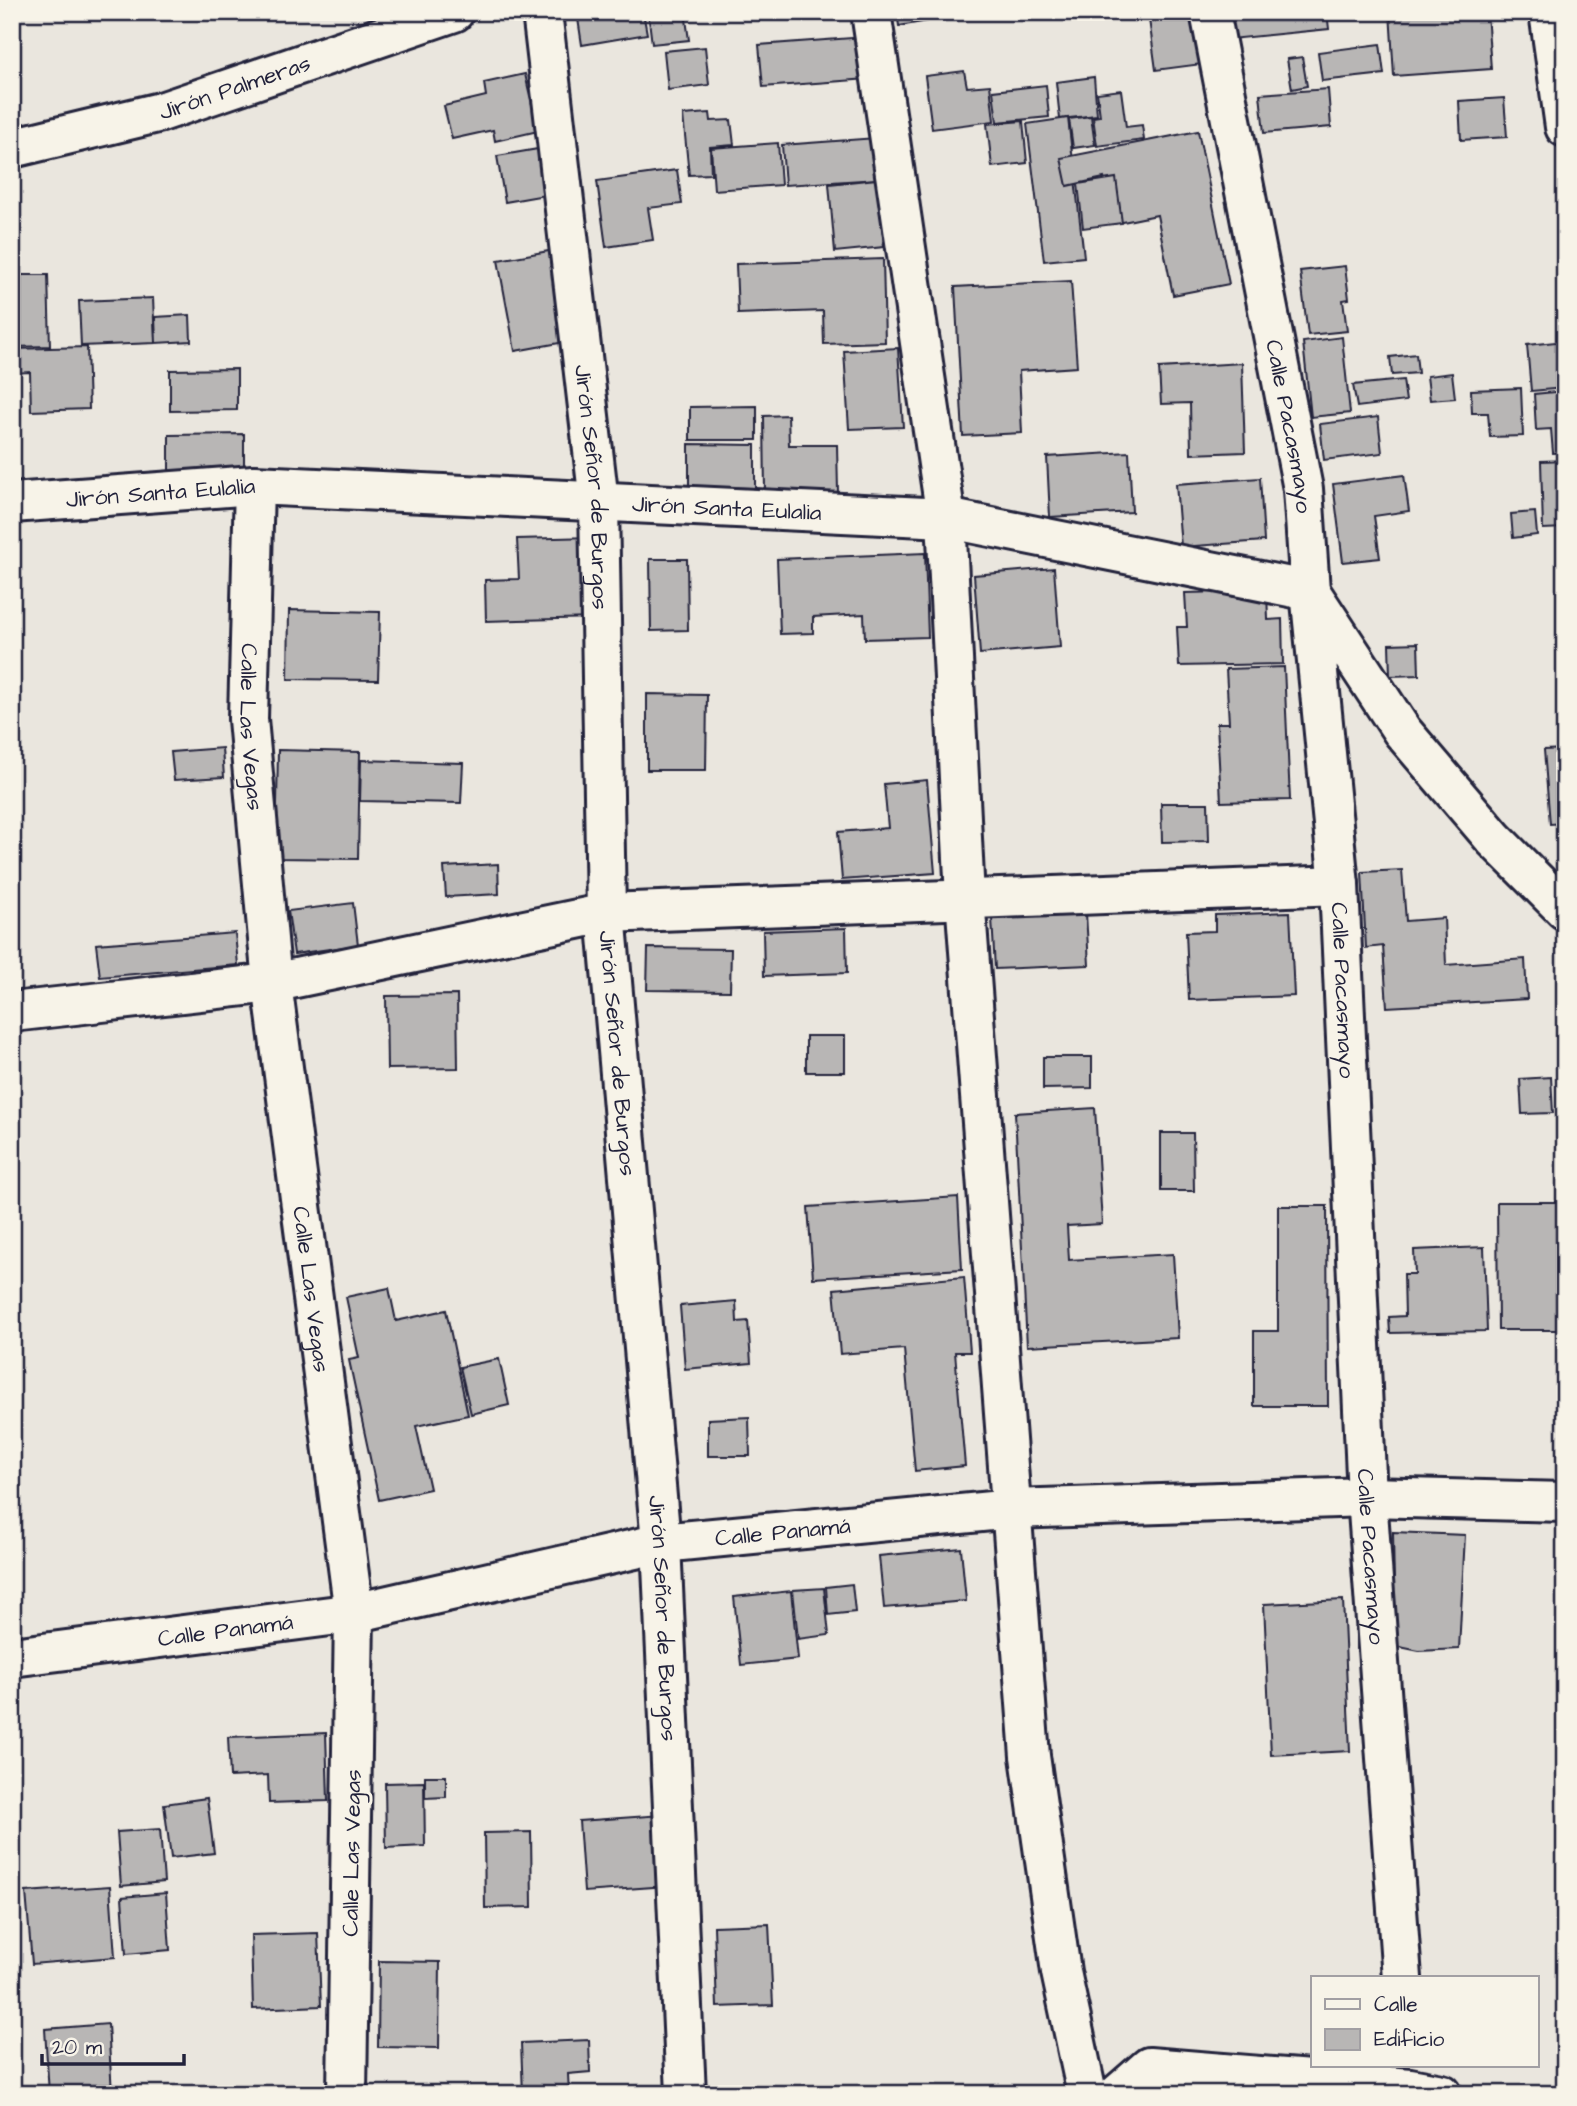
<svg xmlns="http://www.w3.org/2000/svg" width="1577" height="2106" font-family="'Architects Daughter',sans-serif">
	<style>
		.building { fill: #b8b6b5; stroke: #22223b; stroke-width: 2 }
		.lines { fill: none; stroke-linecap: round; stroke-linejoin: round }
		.minor-casing { stroke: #22223b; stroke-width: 44 }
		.minor { stroke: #f7f3e8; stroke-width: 38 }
		.labels { text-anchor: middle; stroke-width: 6; stroke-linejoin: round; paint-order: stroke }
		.street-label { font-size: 23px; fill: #22223b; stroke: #f7f3e8 }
	</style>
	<rect width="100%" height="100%" fill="#eae6de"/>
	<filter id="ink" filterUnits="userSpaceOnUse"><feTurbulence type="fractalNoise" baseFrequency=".0143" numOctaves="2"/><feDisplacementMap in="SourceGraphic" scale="14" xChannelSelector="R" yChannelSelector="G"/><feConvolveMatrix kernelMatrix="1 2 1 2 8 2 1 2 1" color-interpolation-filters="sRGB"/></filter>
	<g filter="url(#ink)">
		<g class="building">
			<path d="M577,12h66l4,22 -65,11z"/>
			<path d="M648,12h37l4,28 -37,4z"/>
			<path d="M897,12h36l1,8 -35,6z"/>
			<path d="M1148,12h47l7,52 -46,6z"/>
			<path d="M1228,12h99l2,17 -98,10z"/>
			<path d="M1390,12h97l4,57 -97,7z"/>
			<path d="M865,37l3,42 -105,8 -4,-42z"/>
			<path d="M1380,44l4,30 -62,7 -4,-29z"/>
			<path d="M705,47l4,38 -41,5 -4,-39z"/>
			<path d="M1302,57l5,29 -15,3 -5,-30z"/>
			<path d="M964,71l3,16 23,-2 4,36 -62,8 -7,-53z"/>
			<path d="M525,74l13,57 -43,10 -2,-11 -41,9 -8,-33 42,-10 -2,-13z"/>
			<path d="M1094,77l3,38 -37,4 -4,-37z"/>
			<path d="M1046,85l3,32 -52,5 -4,-31z"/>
			<path d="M1328,89l3,38 -67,6 -4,-39z"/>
			<path d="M1121,90l5,37 16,-2 2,15 -47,6 -4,-29 7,-1 -3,-23z"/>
			<path d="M1504,98l3,39 -46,3 -2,-39z"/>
			<path d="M710,113l1,8 20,-1 3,25 -24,2 1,27 -22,1 -6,-60z"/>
			<path d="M1091,116l4,29 -22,3 -4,-29z"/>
			<path d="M1068,118l16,139 -40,4 -17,-137z"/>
			<path d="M1023,121l4,42 -35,4 -5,-43z"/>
			<path d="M1198,131l31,153 -56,11 -16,-80 -44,9 -9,-46 -37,8 -6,-28z"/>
			<path d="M876,138l2,41 -93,6 -3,-40z"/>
			<path d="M778,143l3,42 -67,5 -3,-42z"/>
			<path d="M538,149l7,46 -40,7 -8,-46z"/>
			<path d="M677,170l5,34 -34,4 5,32 -47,7 -9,-66z"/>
			<path d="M1116,178l6,45 -39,5 -5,-44z"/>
			<path d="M877,179l7,68 -49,5 -6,-68z"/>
			<path d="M560,249l16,91 -61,11 -17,-91z"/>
			<path d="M883,259l2,83 -61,2 -1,-33 -85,3 -2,-50z"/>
			<path d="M1345,266l4,33 -6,1 4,31 -39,4 -8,-64z"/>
			<path d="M12,275h36l2,71 -38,1z"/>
			<path d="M1071,281l6,86 -58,4 3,62 -59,3 -8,-149z"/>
			<path d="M153,298l2,45 -74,3 -2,-45z"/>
			<path d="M190,315l1,26 -35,2 -1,-26z"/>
			<path d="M1342,337l8,76 -39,4 -8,-75z"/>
			<path d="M1565,341v47l-34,3 -4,-46z"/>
			<path d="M87,347l2,62 -58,2 -1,-39 -18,1v-24z"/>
			<path d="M898,348l5,79 -54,2 -5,-78z"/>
			<path d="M1416,354l2,19 -26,2 -2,-18z"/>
			<path d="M1242,363l3,89 -54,2 -1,-51 -29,1 -2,-36z"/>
			<path d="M237,369v41l-67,1v-41z"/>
			<path d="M1452,373l3,25 -25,2 -3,-24z"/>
			<path d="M1403,380l3,21 -49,6 -4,-22z"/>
			<path d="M1521,388l2,48 -33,1 -2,-24h-16l-1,-23z"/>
			<path d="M1565,391v61l-12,1 -2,-24 -15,1 -2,-36z"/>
			<path d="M757,406v34h-67v-33z"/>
			<path d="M788,415l1,30h48l1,47 -73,1 -1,-77z"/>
			<path d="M1378,417l4,36 -58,7 -4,-36z"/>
			<path d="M244,434v46l-75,1v-46z"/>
			<path d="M689,444l66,1v43l-66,-1z"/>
			<path d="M1129,452l3,60 -82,5 -3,-60z"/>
			<path d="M1565,460v68l-22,1 -2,-68z"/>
			<path d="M1404,475l5,36 -35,5 6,42 -37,4 -10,-78z"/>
			<path d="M1260,478l4,63 -83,6 -5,-63z"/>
			<path d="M1535,512l2,23 -24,3 -2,-24z"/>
			<path d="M593,537l2,81 -109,3 -1,-41 34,-1 -2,-40z"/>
			<path d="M925,553l3,84 -63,2 -1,-25 -51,3v16l-33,1 -3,-75z"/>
			<path d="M650,559h37l1,71 -37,1z"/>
			<path d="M1054,568l6,79 -80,7 -6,-79z"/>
			<path d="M1267,591l1,29 14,-1 1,45 -104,2 -2,-39h10l-2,-34z"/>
			<path d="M289,610l91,2 -2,68 -90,-1z"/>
			<path d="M1418,643l1,32 -29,1 -1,-32z"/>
			<path d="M1284,667l6,133 -69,2 -4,-79h12l-3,-54z"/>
			<path d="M647,694l60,1 -1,75h-59z"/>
			<path d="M222,748l2,29 -50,3 -3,-28z"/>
			<path d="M1565,749v74l-15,1 -6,-74z"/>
			<path d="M278,750l82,2 -2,107 -82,-1z"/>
			<path d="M361,760l102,3 -2,40 -101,-2z"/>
			<path d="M927,780l8,93 -93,7 -4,-48 50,-4 -4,-44z"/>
			<path d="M1161,803h47l1,38 -47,1z"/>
			<path d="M498,864l1,30 -53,3 -2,-30z"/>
			<path d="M1402,870l4,51 38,-3 2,47 79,-6 2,40 -140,8 -4,-61 -17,2 -4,-76z"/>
			<path d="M353,903l5,42 -64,9 -6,-43z"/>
			<path d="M1290,912l4,84 -105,4 -3,-68 29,-1v-16z"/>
			<path d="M1086,913l3,52 -94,4 -3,-51z"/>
			<path d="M846,928l1,45 -83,3 -1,-45z"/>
			<path d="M235,933l3,32 -138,12 -4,-33z"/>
			<path d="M648,948l83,1 -1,42 -83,-1z"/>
			<path d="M457,995l1,73 -71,1 -1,-73z"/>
			<rect x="806" y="1036" width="39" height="36"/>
			<path d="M1043,1057h49v31l-49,1z"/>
			<path d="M1551,1077l2,36 -31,1 -2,-35z"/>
			<path d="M1095,1108l7,116 -35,2 2,34 104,-6 5,84 -151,8 -12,-233z"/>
			<path d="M1161,1133h32l1,58h-33z"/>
			<path d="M958,1197l4,72 -149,9 -5,-71z"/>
			<path d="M1497,1202h68v128h-67z"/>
			<path d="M1278,1206h49l1,200h-74v-75h24z"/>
			<path d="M1484,1247l3,84 -97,2 -1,-16 16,-1 -1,-42h11l-1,-24z"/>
			<path d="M964,1277l6,75h-15l10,114 -50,5 -11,-122 -64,5 -6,-65z"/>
			<path d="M389,1288l7,33 50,-11 22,105 -52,11 14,63 -51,11 -30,-140 10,-2 -13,-61z"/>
			<path d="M736,1301l1,21 11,-1 3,42 -66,6 -5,-63z"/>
			<path d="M499,1359l10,46 -38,9 -11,-47z"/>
			<path d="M749,1417l1,39h-42v-37z"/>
			<path d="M1393,1532l72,3 -6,114 -40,2 -24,-5z"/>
			<path d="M961,1548l5,53 -82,7 -5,-52z"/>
			<path d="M852,1584l3,28 -27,3 -2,-28z"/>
			<path d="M824,1588l5,47 -31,4 -5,-49z"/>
			<path d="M791,1591l7,68 -57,6 -7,-68z"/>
			<path d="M1343,1600l7,151 -79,4 -7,-151z"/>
			<path d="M326,1733l2,68 -59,2 -1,-28 -38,2 -2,-40z"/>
			<path d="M425,1776h21v21l-21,1z"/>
			<path d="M424,1782l1,64 -39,2 -1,-65z"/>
			<path d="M207,1798l7,55 -43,5 -7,-54z"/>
			<path d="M662,1815l5,71 -83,6 -5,-71z"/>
			<path d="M160,1829l4,53 -43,4 -4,-54z"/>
			<path d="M531,1832l1,75 -47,1 -1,-75z"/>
			<path d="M110,1886l5,71 -83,7 -6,-72z"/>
			<path d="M166,1893l4,57 -44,4 -4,-57z"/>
			<path d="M769,1924l4,81 -56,2 -3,-81z"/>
			<path d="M318,1933l3,73 -68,3 -2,-74z"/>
			<path d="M379,1961l61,1 -1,86 -61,-1z"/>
			<path d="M108,2024l4,70h-63l-4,-65z"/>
			<path d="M589,2040l1,32 -22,2 1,20h-46l-2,-51z"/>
		</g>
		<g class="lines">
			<defs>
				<g id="minor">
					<path id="s1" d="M542,12l57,490 7,411 55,630 25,551"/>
					<path d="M871,12l75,506 19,380 65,858 31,216 26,122"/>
					<path id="s2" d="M1210,12l93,477 7,102 29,294 28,612 35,481"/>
					<path d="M1549,12l16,115"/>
					<path id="s3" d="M12,148l149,-36 293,-100"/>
					<path id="s4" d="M254,485l-6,234 24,264 82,630 -7,481"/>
					<path id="s5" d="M12,503l242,-18 692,33 364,73 92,140 92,108 71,71"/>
					<path d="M12,1012l260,-29 334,-70 733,-28"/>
					<path id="s6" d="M12,1657l342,-44 307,-70 351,-34 355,-12 198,5"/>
					<path d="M1118,2094l31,-27 261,21 32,6"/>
				</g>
			</defs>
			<use href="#minor" class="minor-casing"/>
			<use href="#minor" class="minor"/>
		</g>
	</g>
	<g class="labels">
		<g class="street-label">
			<text dy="8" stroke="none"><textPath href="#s3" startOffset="231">Jirón Palmeras</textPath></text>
			<text dy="8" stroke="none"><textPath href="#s2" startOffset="422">Calle Pacasmayo</textPath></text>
			<text dy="8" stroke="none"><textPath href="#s1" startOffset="478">Jirón Señor de Burgos</textPath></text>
			<text dy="8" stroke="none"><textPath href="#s5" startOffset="149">Jirón Santa Eulalia</textPath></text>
			<text dy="8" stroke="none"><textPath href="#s5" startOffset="716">Jirón Santa Eulalia</textPath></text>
			<text dy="8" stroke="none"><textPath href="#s4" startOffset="242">Calle Las Vegas</textPath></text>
			<text dy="8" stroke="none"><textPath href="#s2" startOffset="989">Calle Pacasmayo</textPath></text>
			<text dy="8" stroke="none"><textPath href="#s1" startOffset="1045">Jirón Señor de Burgos</textPath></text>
			<text dy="8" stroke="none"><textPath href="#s4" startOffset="808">Calle Las Vegas</textPath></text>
			<text dy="8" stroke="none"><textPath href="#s6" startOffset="782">Calle Panamá</textPath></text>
			<text dy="8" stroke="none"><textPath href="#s2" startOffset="1556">Calle Pacasmayo</textPath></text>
			<text dy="8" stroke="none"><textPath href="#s1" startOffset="1612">Jirón Señor de Burgos</textPath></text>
			<text dy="8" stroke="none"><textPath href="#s6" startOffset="215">Calle Panamá</textPath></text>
			<text transform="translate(351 1853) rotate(-89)" y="8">Calle Las Vegas</text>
		</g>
	</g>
	<rect width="1577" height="2106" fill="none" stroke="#f7f3e8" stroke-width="42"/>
	<rect x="21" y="21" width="1535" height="2064" fill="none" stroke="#22223b" stroke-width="2.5" filter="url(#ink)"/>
	<rect x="1311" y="1976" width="228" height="91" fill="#f7f3e8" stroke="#a29fa3" stroke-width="2"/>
	<rect x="1325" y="1999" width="35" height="10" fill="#f7f3e8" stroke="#a29fa3" stroke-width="2"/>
	<text x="1374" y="2011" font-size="21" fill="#22223b">Calle</text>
	<rect x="1325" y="2029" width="35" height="21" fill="#b8b6b5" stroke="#a29fa3" stroke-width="2"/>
	<text x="1374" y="2046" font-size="21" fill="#22223b">Edificio</text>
	<path d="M42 2054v10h142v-10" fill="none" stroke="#22223b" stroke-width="3.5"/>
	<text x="52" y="2054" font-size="21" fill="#22223b" stroke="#f7f3e8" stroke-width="5" paint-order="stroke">20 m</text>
</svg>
